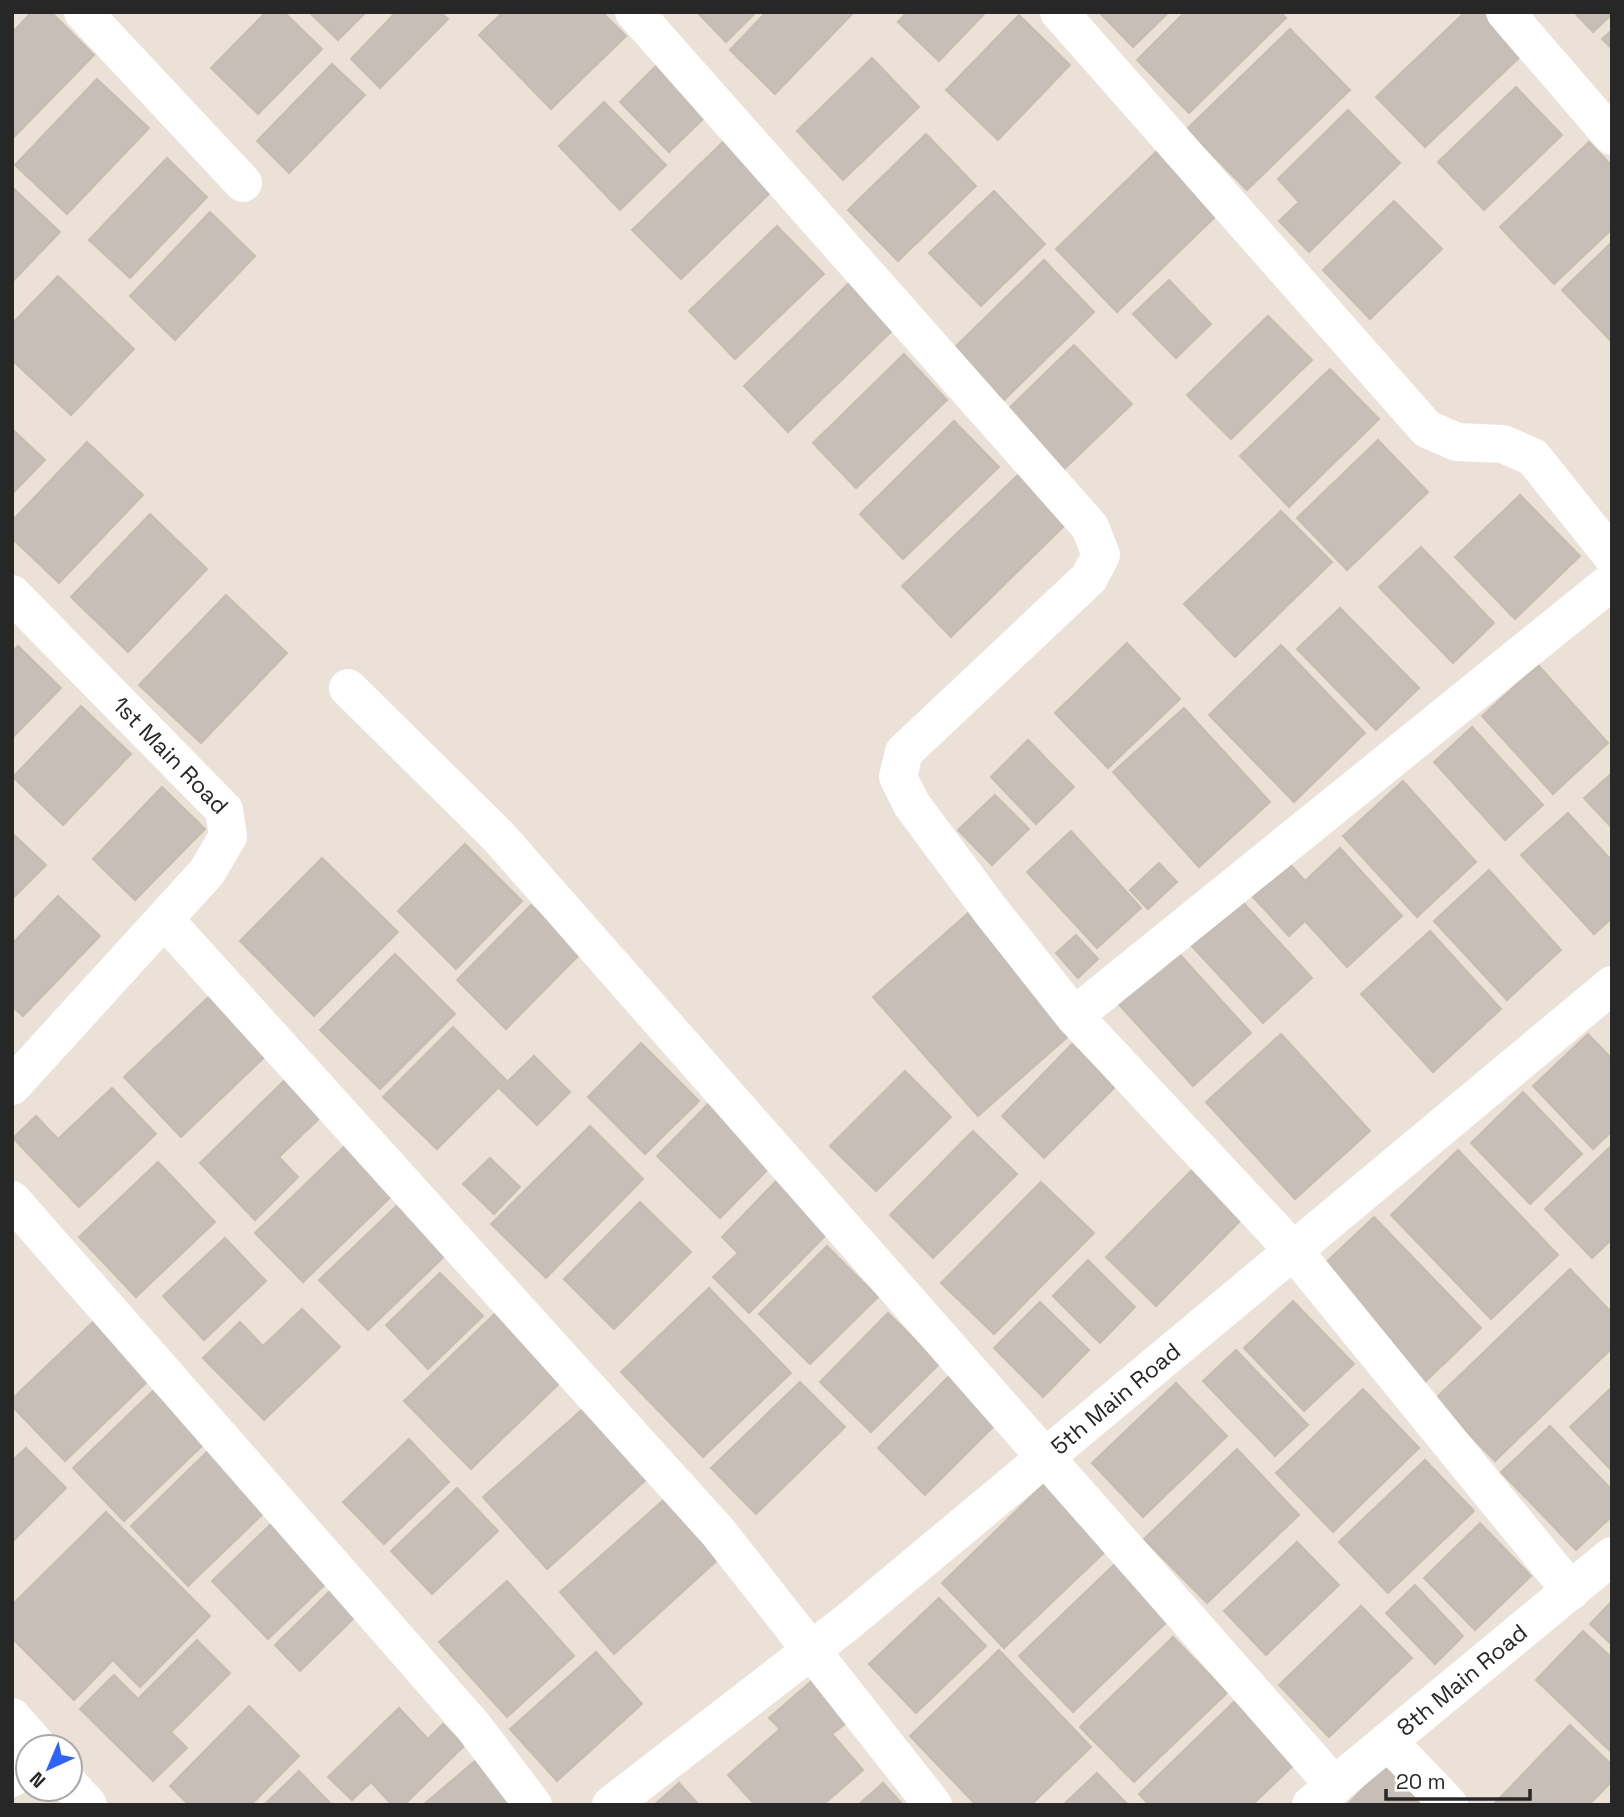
<svg xmlns="http://www.w3.org/2000/svg" width="1624" height="1817" font-family="'Space Grotesk',sans-serif">
	<style>
		.building { fill: #c6beb7; stroke: #c6bdb0; stroke-width: 2 }
		.lines { fill: none; stroke-linecap: round; stroke-linejoin: round }
		.street { stroke: #fff; stroke-width: 38 }
		.secondary { stroke: #fff; stroke-width: 38 }
		.labels { text-anchor: middle; stroke-width: 5; stroke-linejoin: round; paint-order: stroke }
		.street-label { font-size: 23px; fill: #272727; stroke: #fff }
	</style>
	<rect width="100%" height="100%" fill="#ebe1d6"/>
	<g class="building">
		<path d="M32,12h19l43,43 -82,84v-106z"/>
		<path d="M266,12h18l38,37 -64,65 -47,-46z"/>
		<path d="M309,12h57l-28,28z"/>
		<path d="M396,12h44l8,7 -68,69 -29,-29z"/>
		<path d="M503,12h99l24,24 -75,73 -72,-74z"/>
		<path d="M697,12h59l-30,30z"/>
		<path d="M766,12h88l-79,82 -45,-44z"/>
		<path d="M907,12h79l-47,49 -41,-39z"/>
		<path d="M1099,12h70l-36,35z"/>
		<path d="M1185,12h95l6,6 -97,95 -52,-53z"/>
		<path d="M1465,12h17l40,43 -97,92 -49,-50z"/>
		<path d="M1574,12h38v2l-19,18z"/>
		<path d="M1019,15l51,50 -72,75 -52,-50z"/>
		<path d="M1290,29l60,61 -103,100 -60,-61z"/>
		<path d="M1612,30v19l-10,-10z"/>
		<path d="M872,58l47,49 -76,73 -46,-49z"/>
		<path d="M332,64l33,31 -76,78 -32,-32z"/>
		<path d="M658,64l49,51 -38,37 -49,-50z"/>
		<path d="M97,79l52,49 -82,86 -52,-49z"/>
		<path d="M1516,87l46,48 -78,75 -46,-48z"/>
		<path d="M604,102l62,63 -46,45 -61,-64z"/>
		<path d="M1348,110l52,53 -91,89 -30,-31 20,-19 -21,-23z"/>
		<path d="M926,134l50,52 -78,75 -50,-51z"/>
		<path d="M723,142l48,50 -90,87 -49,-49z"/>
		<path d="M1589,142l23,24v63l-58,55 -54,-57z"/>
		<path d="M1158,150l61,63 -102,99 -61,-63z"/>
		<path d="M167,158l40,39 -77,81 -41,-38z"/>
		<path d="M12,187l48,45 -48,50z"/>
		<path d="M994,191l51,53 -64,62 -52,-53z"/>
		<path d="M1394,201l48,48 -72,70 -47,-49z"/>
		<path d="M210,212l45,44 -80,84 -45,-44z"/>
		<path d="M777,226l47,48 -89,85 -46,-48z"/>
		<path d="M1612,242v96l-2,2 -48,-50z"/>
		<path d="M1044,260l50,52 -90,88 -50,-52z"/>
		<path d="M58,276l76,73 -63,66 -59,-55v-36z"/>
		<path d="M853,279l45,46 -110,107 -44,-46z"/>
		<path d="M1169,280l42,44 -35,34 -43,-44z"/>
		<path d="M1268,316l44,44 -81,79 -44,-44z"/>
		<path d="M1074,345l58,59 -73,70 -57,-59z"/>
		<path d="M904,354l43,46 -91,88 -43,-45z"/>
		<path d="M1330,369l49,50 -90,88 -49,-51z"/>
		<path d="M954,421l45,46 -96,92 -43,-45z"/>
		<path d="M12,429l33,31 -33,34z"/>
		<path d="M1378,440l50,52 -81,78 -50,-52z"/>
		<path d="M87,442l56,53 -84,88 -47,-45v-17z"/>
		<path d="M1020,473l48,49 -117,115 -49,-51z"/>
		<path d="M1520,495l60,61 -65,63 -60,-62z"/>
		<path d="M1281,511l51,51 -97,95 -51,-53z"/>
		<path d="M150,514l57,55 -79,83 -57,-55z"/>
		<path d="M1421,547l73,76 -41,40 -74,-76z"/>
		<path d="M226,595l61,58 -86,90 -62,-58z"/>
		<path d="M1340,608l79,80 -43,42 -79,-81z"/>
		<path d="M1127,643l53,56 -72,69 -53,-55z"/>
		<path d="M1281,645l84,88 -71,69 -85,-87z"/>
		<path d="M18,646l43,42 -49,50v-86z"/>
		<path d="M1538,665l70,78 -55,51 -71,-78z"/>
		<path d="M81,706l50,48 -68,71 -50,-48z"/>
		<path d="M1184,708l86,94 -71,65 -86,-95z"/>
		<path d="M1472,727l71,78 -38,35 -71,-78z"/>
		<path d="M1028,740l46,47 -38,37 -45,-47z"/>
		<path d="M1612,773v55l-28,-30z"/>
		<path d="M1403,781l73,81 -59,55 -74,-81z"/>
		<path d="M162,787l43,42 -70,71 -42,-41z"/>
		<path d="M995,795l34,34 -37,36 -34,-35z"/>
		<path d="M1568,813l44,48v57l-18,16 -73,-79z"/>
		<path d="M1071,831l70,77 -44,40 -70,-76z"/>
		<path d="M12,833l34,32 -34,34z"/>
		<path d="M465,844l57,57 -66,68 -58,-58z"/>
		<path d="M1340,848l62,68 -55,51 -42,-46 -16,15 -37,-40 37,-33 16,18z"/>
		<path d="M322,858l76,74 -84,84 -74,-75z"/>
		<path d="M1159,863l18,19 -29,27 -18,-19z"/>
		<path d="M1489,870l72,80 -54,50 -73,-79z"/>
		<path d="M58,896l42,40 -77,80 -11,-10v-62z"/>
		<path d="M1238,897l74,81 -49,45 -75,-81z"/>
		<path d="M531,905l50,48 -75,76 -49,-49z"/>
		<path d="M974,908l105,119 -101,89 -105,-119z"/>
		<path d="M1430,931l71,78 -68,63 -72,-78z"/>
		<path d="M1076,935l22,24 -20,19 -22,-25z"/>
		<path d="M1173,947l78,86 -58,53 -79,-87z"/>
		<path d="M395,954l60,60 -75,75 -60,-59z"/>
		<path d="M217,989l57,59 -93,89 -57,-60z"/>
		<path d="M453,1027l53,53 -69,69 -54,-52z"/>
		<path d="M1281,1034l89,97 -75,68 -89,-97z"/>
		<path d="M1588,1034l24,25v72l-19,18 -60,-63z"/>
		<path d="M641,1043l58,58 -54,53 -57,-57z"/>
		<path d="M1072,1044l43,43 -71,71 -42,-42z"/>
		<path d="M534,1056l36,36 -33,33 -37,-36z"/>
		<path d="M905,1071l46,46 -75,74 -46,-45z"/>
		<path d="M290,1075l36,37 -47,45 19,20 -43,43 -55,-57z"/>
		<path d="M112,1088l44,46 -77,73 -66,-69 23,-22 22,23z"/>
		<path d="M1523,1092l59,62 -52,50 -59,-61z"/>
		<path d="M714,1098l63,62 -57,58 -63,-62z"/>
		<path d="M590,1126l53,53 -97,99 -55,-54z"/>
		<path d="M973,1131l44,43 -84,84 -43,-43z"/>
		<path d="M352,1139l48,49 -97,94 -48,-49z"/>
		<path d="M1612,1145v94l-20,19 -47,-49z"/>
		<path d="M1458,1150l100,105 -67,64 -100,-104z"/>
		<path d="M490,1158l30,29 -26,27 -31,-30z"/>
		<path d="M158,1162l57,60 -79,75 -57,-60z"/>
		<path d="M1198,1164l50,49 -92,93 -50,-49z"/>
		<path d="M778,1179l52,52 -81,82 -36,-36 25,-24 -16,-16z"/>
		<path d="M1041,1182l53,51 -100,101 -53,-51z"/>
		<path d="M405,1198l48,50 -85,82 -49,-50z"/>
		<path d="M640,1202l51,50 -77,77 -50,-50z"/>
		<path d="M1374,1217l107,111 -57,55 -107,-112z"/>
		<path d="M225,1238l41,43 -62,59 -41,-44z"/>
		<path d="M827,1246l51,51 -68,67 -51,-50z"/>
		<path d="M1088,1260l47,47 -35,36 -47,-47z"/>
		<path d="M1570,1269l42,44v35l-117,113 -60,-62z"/>
		<path d="M440,1273l43,43 -55,53 -42,-44z"/>
		<path d="M709,1288l82,85 -88,84 -82,-85z"/>
		<path d="M1293,1301l61,63 -50,47 -60,-63z"/>
		<path d="M1040,1302l49,48 -46,47 -49,-49z"/>
		<path d="M502,1307l66,68 -97,94 -67,-68z"/>
		<path d="M302,1309l38,38 -76,73 -61,-62 37,-36 23,24z"/>
		<path d="M888,1313l51,51 -68,68 -51,-50z"/>
		<path d="M93,1322l56,58 -84,81 -53,-55v-7z"/>
		<path d="M1236,1350l72,75 -33,31 -72,-75z"/>
		<path d="M955,1370l48,47 -78,78 -47,-47z"/>
		<path d="M800,1382l45,45 -89,87 -45,-46z"/>
		<path d="M1176,1383l51,53 -84,81 -51,-54z"/>
		<path d="M1612,1387v84l-42,-44z"/>
		<path d="M1363,1389l56,59 -86,84 -57,-59z"/>
		<path d="M153,1391l51,53 -80,77 -51,-53z"/>
		<path d="M584,1408l63,71 -100,90 -64,-72z"/>
		<path d="M1550,1426l62,64v26l-36,34 -75,-78z"/>
		<path d="M409,1439l40,43 -65,62 -41,-42z"/>
		<path d="M26,1448l40,40 -54,54v-81z"/>
		<path d="M211,1448l58,60 -81,78 -57,-60z"/>
		<path d="M1237,1449l62,66 -92,88 -63,-64z"/>
		<path d="M1425,1460l49,51 -86,82 -49,-51z"/>
		<path d="M1046,1482l63,66 -105,100 -62,-65z"/>
		<path d="M457,1488l41,43 -66,63 -41,-43z"/>
		<path d="M667,1497l54,60 -107,97 -54,-62z"/>
		<path d="M106,1512l104,104 -70,71 -27,-27 -39,40 -62,-62v-33z"/>
		<path d="M277,1518l57,58 -66,63 -56,-58z"/>
		<path d="M1480,1523l51,53 -56,54 -51,-52z"/>
		<path d="M1297,1542l42,43 -73,70 -42,-44z"/>
		<path d="M1119,1560l54,56 -100,96 -54,-56z"/>
		<path d="M507,1581l67,75 -67,61 -68,-75z"/>
		<path d="M1415,1585l48,51 -28,28 -49,-51z"/>
		<path d="M335,1586l25,26 -60,59 -25,-26z"/>
		<path d="M939,1598l47,48 -70,67 -47,-49z"/>
		<path d="M1612,1601v44l-22,-21z"/>
		<path d="M1361,1606l51,52 -83,79 -50,-52z"/>
		<path d="M1583,1631l29,27v95l-76,-73z"/>
		<path d="M1173,1637l54,56 -93,89 -54,-55z"/>
		<path d="M197,1640l33,33 -59,59 16,16 -34,33 -73,-72 34,-34 24,24z"/>
		<path d="M999,1650l92,97 -60,58h-55l-66,-69z"/>
		<path d="M596,1652l46,52 -85,77 -47,-52z"/>
		<path d="M814,1679l36,41 -18,14 31,36 -40,35h-68l-27,-30 52,-46 -11,-11z"/>
		<path d="M1239,1697l60,63 -47,45h-103l-10,-11z"/>
		<path d="M249,1706l50,50 -48,49h-62l-19,-19z"/>
		<path d="M399,1708l29,31 15,-15 21,22 -60,59h-12l-21,-23 -19,18 -24,-23z"/>
		<path d="M1570,1725l42,40v16l-23,24h-96z"/>
		<path d="M482,1755l36,42 -10,8h-85z"/>
		<path d="M1384,1767l39,38h-76z"/>
		<path d="M299,1771l33,34h-68z"/>
		<path d="M1097,1773l31,32h-65z"/>
		<path d="M679,1783l20,22h-45z"/>
		<path d="M883,1783l20,22h-45z"/>
	</g>
	<g class="lines">
		<g class="street">
			<path d="M83,12l160,171"/>
			<path d="M634,12l456,515 11,28 -12,23 -185,174 -6,25 14,28 79,106 83,105"/>
			<path d="M1059,12l368,417 30,13 46,2 30,13 79,99"/>
			<path d="M1505,12l107,124"/>
			<path id="s1" d="M12,594l212,216 4,26 -21,36 -195,214"/>
			<path d="M348,688l150,148 837,950"/>
			<path d="M165,920l553,612 215,273"/>
			<path d="M12,1200l461,526 60,79"/>
			<path d="M1571,1591l-278,-341 -219,-234 538,-435"/>
			<path d="M1388,1741l61,64"/>
			<path d="M12,1778l16,-15"/>
			<path id="s2" d="M611,1805l238,-184 763,-636"/>
			<path id="s3" d="M1311,1805l301,-249"/>
		</g>
		<g class="secondary">
			<path d="M12,1717l26,30"/>
			<path d="M70,1785l18,20"/>
		</g>
	</g>
	<g class="labels">
		<g class="street-label">
			<text dy="8" stroke="none"><textPath href="#s1" startOffset="226">1st Main Road</textPath></text>
			<text dy="8" stroke="none"><textPath href="#s2" startOffset="648">5th Main Road</textPath></text>
			<text dy="8" stroke="none"><textPath href="#s3" startOffset="196">8th Main Road</textPath></text>
		</g>
	</g>
	<rect width="1624" height="1817" fill="none" stroke="#272727" stroke-width="28"/>
	<g transform="translate(49 1768) rotate(224)"><circle r="33" fill="#ffffff" stroke="#a9a9a9" stroke-width="2"/>
	<path d="M0-5L12 26L0 18L-12 26Z" fill="#2f63ff"/>
	<text y="-10" font-size="19" font-weight="bold" text-anchor="middle" fill="#272727">N</text>
	</g>
	<path d="M1386 1789v10h144v-10" fill="none" stroke="#272727" stroke-width="3.5"/>
	<text x="1396" y="1789" font-size="21" fill="#272727" stroke="#ffffff" stroke-width="5" paint-order="stroke">20 m</text>
</svg>
